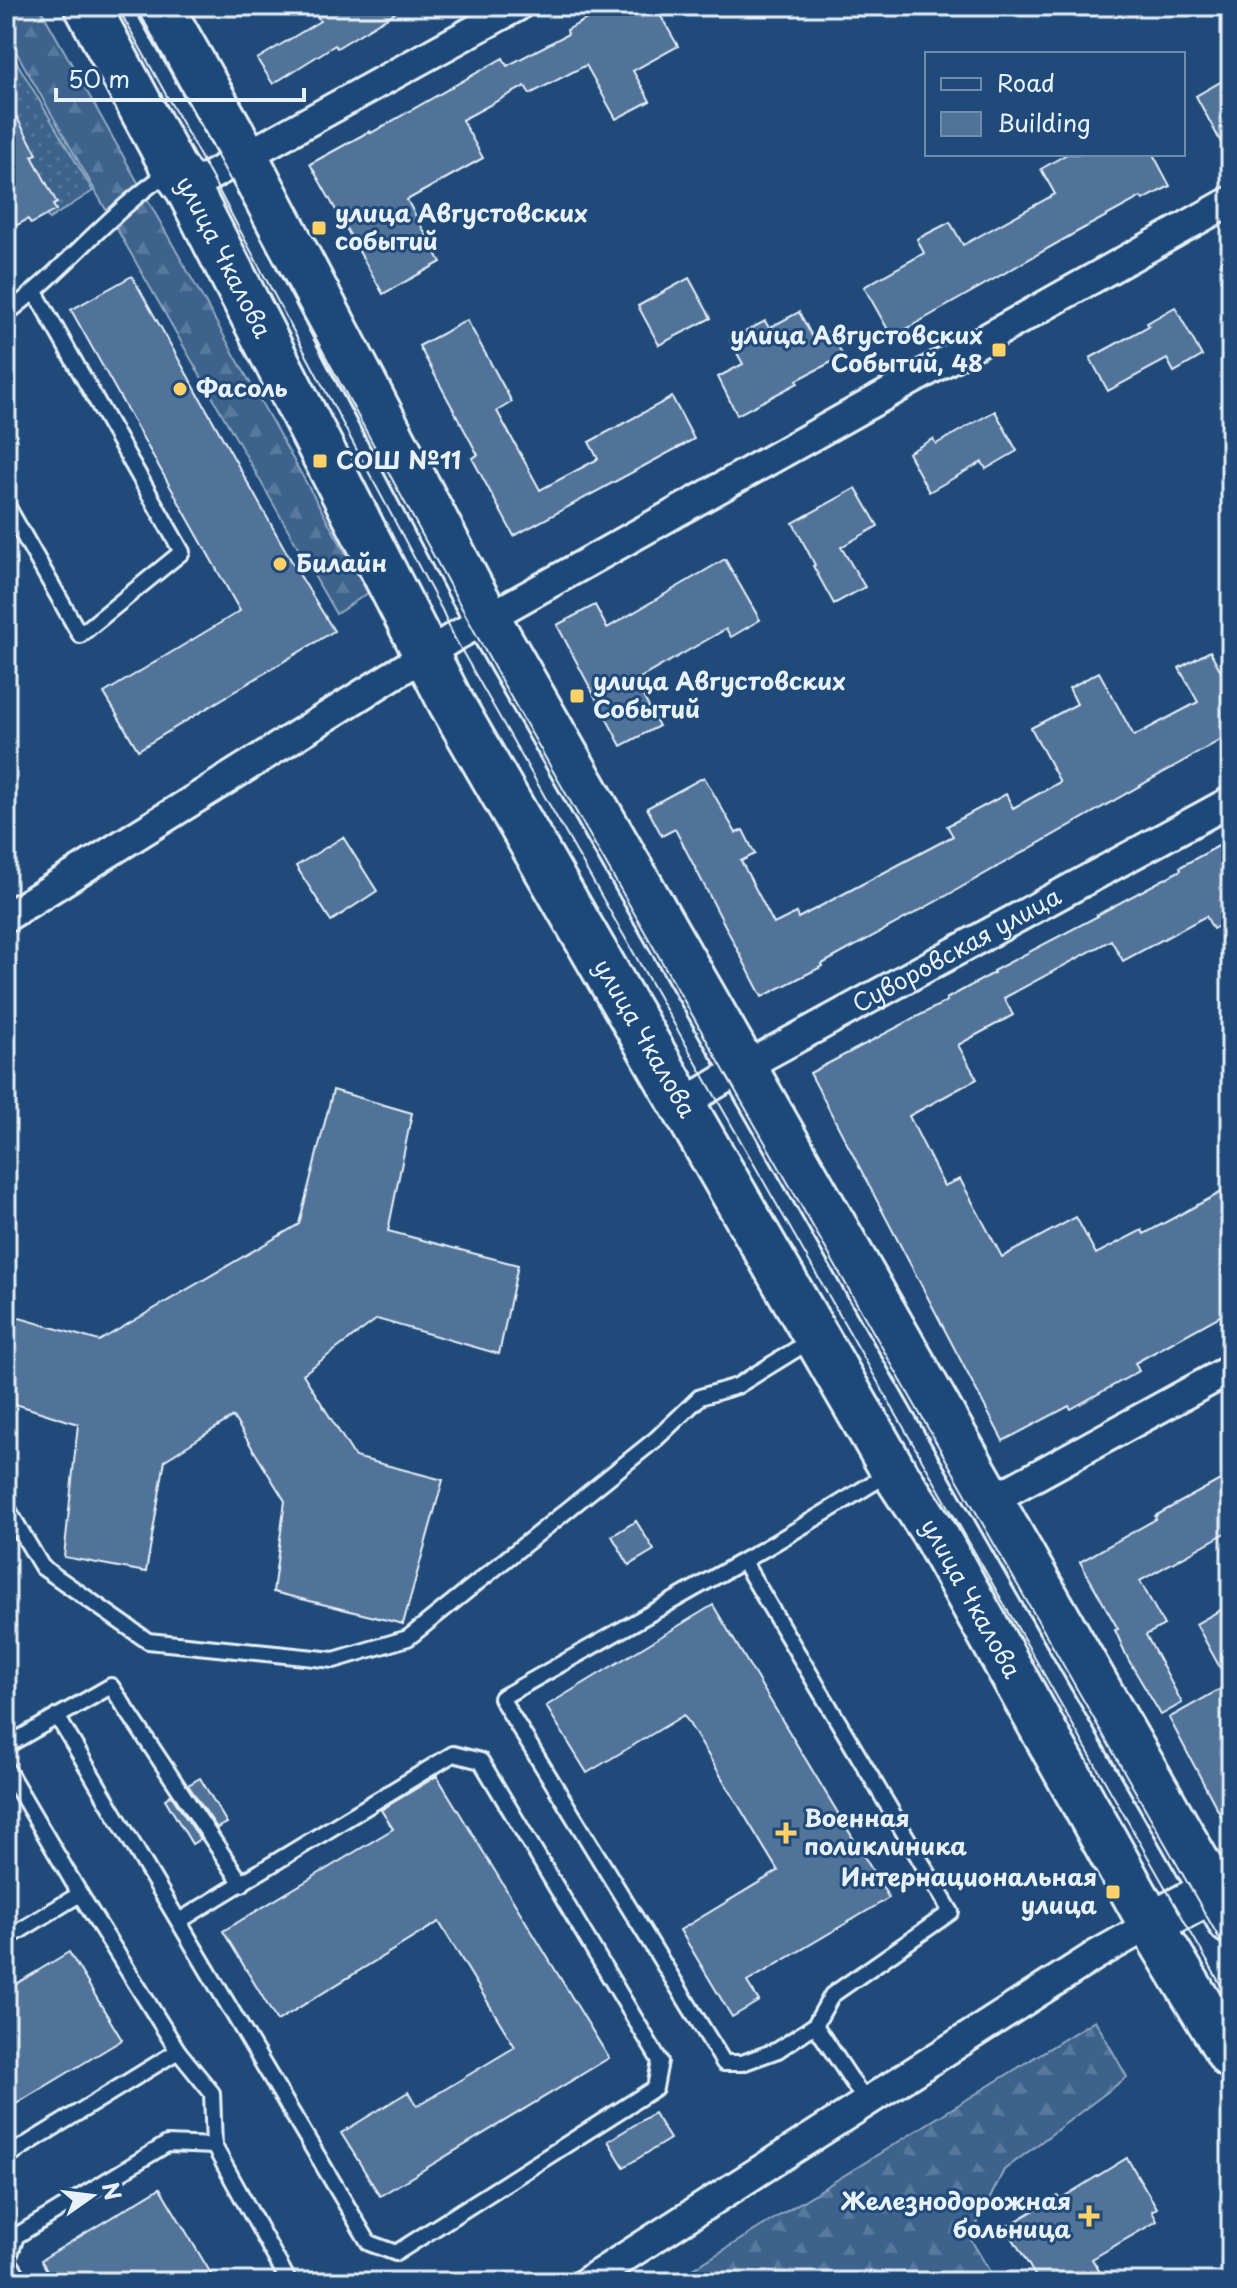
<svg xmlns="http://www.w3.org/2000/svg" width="1237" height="2288" font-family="'Playpen Sans',sans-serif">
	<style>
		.forest { fill: url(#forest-firs); stroke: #92aac2; stroke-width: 2 }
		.park { fill: url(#park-dots); stroke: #92aac2; stroke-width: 2 }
		.building { fill: #517399; stroke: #e8f1f8; stroke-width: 2 }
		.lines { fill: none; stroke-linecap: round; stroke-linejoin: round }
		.service-casing { stroke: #e8f1f8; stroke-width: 20 }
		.minor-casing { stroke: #e8f1f8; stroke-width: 34 }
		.secondary-casing { stroke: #e8f1f8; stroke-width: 48 }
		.primary-casing { stroke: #e8f1f8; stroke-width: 50 }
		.service { stroke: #1f4a7a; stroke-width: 14 }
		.minor { stroke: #1f4a7a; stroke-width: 28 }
		.secondary { stroke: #1f4a7a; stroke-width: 42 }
		.primary { stroke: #1f4a7a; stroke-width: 44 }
		.tram { stroke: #e8f1f8; stroke-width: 2 }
		.poi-dot { fill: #ffd166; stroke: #1f4a7a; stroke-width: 3 }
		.labels { text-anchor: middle; stroke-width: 6; stroke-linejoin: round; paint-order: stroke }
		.poi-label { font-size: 24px; font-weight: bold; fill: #e8f1f8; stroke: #1f4a7a; text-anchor: start }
		.street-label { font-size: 24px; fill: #e8f1f8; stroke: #1f4a7a }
	</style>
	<defs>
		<pattern id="forest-firs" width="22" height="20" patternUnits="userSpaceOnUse" patternTransform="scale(2)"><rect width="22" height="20" fill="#3c628c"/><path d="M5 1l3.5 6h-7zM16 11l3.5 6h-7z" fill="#58799d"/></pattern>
		<pattern id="park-dots" width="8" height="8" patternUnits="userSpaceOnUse" patternTransform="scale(2)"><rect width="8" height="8" fill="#3c628c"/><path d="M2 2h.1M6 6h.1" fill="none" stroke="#58799d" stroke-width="1.8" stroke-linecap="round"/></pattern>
	</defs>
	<rect width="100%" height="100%" fill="#1f4a7a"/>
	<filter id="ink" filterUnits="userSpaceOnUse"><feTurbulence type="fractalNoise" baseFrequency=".0125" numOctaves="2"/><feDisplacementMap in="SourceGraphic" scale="16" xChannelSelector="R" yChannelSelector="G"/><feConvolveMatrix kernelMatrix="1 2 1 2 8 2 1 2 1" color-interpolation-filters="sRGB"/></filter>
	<g filter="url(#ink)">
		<g class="forest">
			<path d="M6,6h33l329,587 -32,21 -330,-580z"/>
			<path d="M1095,2020l32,57 -123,93 -34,68 26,44h-324z"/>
		</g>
		<path class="park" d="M6,44l87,147 -44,28 -43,-70z"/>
		<g class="building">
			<path d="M311,6h95l-69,42 -2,-3 -62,39 -16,-25 63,-38z"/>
			<path d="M610,6h45l23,40 -45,25 17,30 -34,18 -30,-54 -56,29 -5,-8 -63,34 21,38 -76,42 34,62 -58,32 -73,-130 60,-33 1,2 132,-75 4,8 61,-32 -1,-4z"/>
			<path d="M1231,76v85l-35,-65z"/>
			<path d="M6,98l31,56 -5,2 25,47 -4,2 3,5 -25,14 -3,-5 -22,12z"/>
			<path d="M1067,154h86l17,32 -27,14 -2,-3 -66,36 -183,104 -28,-50 60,-34 -7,-14 33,-17 13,23 92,-51 -14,-25z"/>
			<path d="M132,276l164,293 38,62 -196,119 -34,-57 136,-82 -169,-301z"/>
			<path d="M689,278l22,40 -52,27 -21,-39z"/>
			<path d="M1175,307l27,49 -28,16 -7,-13 -59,32 -18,-33 59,-32 -2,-3z"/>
			<path d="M799,312l15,28 16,-9 13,25 -46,24 1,3 -61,32 -19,-38 25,-13 -13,-24 35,-19 4,7z"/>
			<path d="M467,320l45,82 -15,9 43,79 58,-31 -9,-17 83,-45 22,42 -180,97 -42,-78 6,-3 -59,-109z"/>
			<path d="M995,411l22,40 -31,18 -4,-7 -53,30 -21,-39 25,-14 3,5z"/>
			<path d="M856,488l22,38 -37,21 24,40 -31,17 -21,-38 2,-1 -22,-42z"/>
			<path d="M725,559l35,61 -29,17 -5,-8 -91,52 24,45 -38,20 -64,-121 38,-20 12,23z"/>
			<path d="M1210,651l21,39v44l-285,162 -124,68 1,2 -61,31 -87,-168 -13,7 -15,-28 57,-31 32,56 7,-3 12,24 -14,7 33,63 22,-11 2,5 155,-82 -6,-10 59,-32 7,14 47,-26 -29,-54 46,-24 -8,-16 30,-16 35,64 64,-34 -19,-34z"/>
			<path d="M343,837l34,54 -46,30 -35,-55z"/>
			<path d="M1231,839v80l-18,10 -7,-13 -83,45 -12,-21 -107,58 9,17 -55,30 19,34 -68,37 35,70 16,-7 42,78 74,-40 20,37 46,-24 2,4 87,-47v123l-96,53 4,8 -68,38 -2,-3 -66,35 -193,-368 137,-72 -1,-2 48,-26 -1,-2 105,-55 -1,-1 84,-45 -1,-3z"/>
			<path d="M333,1090l79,23 -24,118 130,34 -19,89 -122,-35 -74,55 52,83 88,23 -40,144 -130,-32 12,-91 -52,-84 -68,43 -19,112 -82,-15 14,-133 -72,-23v-87l93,27 200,-117z"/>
			<path d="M1231,1474v56l-91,51 24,44 -18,10 36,68 -21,12 -33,-56 -13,-29 3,-1 -38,-67 76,-43 -1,-3z"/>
			<path d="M636,1521l18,29 -25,15 -17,-29z"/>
			<path d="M1231,1604v231l-62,-117 60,-34 -33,-60z"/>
			<path d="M713,1605l176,293 -142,84 12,19 -27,16 -52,-87 98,-59 -94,-156 -97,58 -41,-67z"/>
			<path d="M437,1776l172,282 -229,138 -39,-63 67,-41 9,14 98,-59 -76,-125 -162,99 -54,-90 170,-102 -12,-19z"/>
			<path d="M200,1778l27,45 -10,5 -29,-43z"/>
			<path d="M171,1795l29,44 -8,5 -27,-45z"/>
			<path d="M69,1952l53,88 -116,70v-120z"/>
			<path d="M654,2113l16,26 -46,28 -16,-26z"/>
			<path d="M1127,2158l30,50 -5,3 5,10 -65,38 14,23h-67l-33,-55 52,-31 2,3z"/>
			<path d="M160,2188l56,94h-162l-13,-22z"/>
		</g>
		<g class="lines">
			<defs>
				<g id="service">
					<path d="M6,314c59,-44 105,-104 166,-144"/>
					<path d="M6,504l74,131 102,-83 -147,-260"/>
					<path d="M6,1506l36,61 106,74 186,19 74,-22 248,-199 44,-42 37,-11 76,-47"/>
					<path d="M743,1561l208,351 -119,83 -17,30 -37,25 -36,13h-18l-223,-365 242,-137c50,-28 98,-58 146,-88"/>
					<path d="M57,1716l312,527 27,10 259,-165 5,-27 -179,-300 -28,-7 -274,167"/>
					<path d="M6,1746l105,-60 131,198"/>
					<path d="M6,1768l74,126 98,157 34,42 2,53 75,136"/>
					<path d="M6,1939l74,-45"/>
					<path d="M815,2025l51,77"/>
					<path d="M6,2157l172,-106"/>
					<path d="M22,2282l-14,-22 8,-24 151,-92 47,2"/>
				</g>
				<g id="minor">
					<path d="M188,188l330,-182"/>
					<path d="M6,917l448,-280 777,-436"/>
					<path id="s1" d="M683,1104l59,-36 489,-267"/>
					<path d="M992,1500l239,-131"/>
					<path d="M586,2282l510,-327 55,-31"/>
				</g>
				<path id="secondary" d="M1151,1924l80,-43"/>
				<g id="primary">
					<path id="s2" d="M87,6l87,163 14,19 262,513 443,769 40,61 218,393 80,132"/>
					<path d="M160,6l85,150 227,435 759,1331"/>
				</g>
			</defs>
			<use href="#service" class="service-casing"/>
			<use href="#minor" class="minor-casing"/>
			<use href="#secondary" class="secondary-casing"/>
			<use href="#primary" class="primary-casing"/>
			<use href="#service" class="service"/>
			<use href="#minor" class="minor"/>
			<use href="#secondary" class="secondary"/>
			<use href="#primary" class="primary"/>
			<g class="tram">
				<path d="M117,6l94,170 231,434 12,27 777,1366"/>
				<path d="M136,6l361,667 734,1286"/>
			</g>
		</g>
	</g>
	<g class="poi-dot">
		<rect x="311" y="220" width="16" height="16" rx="4"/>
		<rect x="991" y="342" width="16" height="16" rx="4"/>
		<circle cx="180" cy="389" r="8"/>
		<rect x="312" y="453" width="16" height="16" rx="4"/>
		<circle cx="280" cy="564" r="8"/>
		<rect x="569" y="688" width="16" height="16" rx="4"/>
		<path d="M782 1821h8v8h8v8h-8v8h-8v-8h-8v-8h8z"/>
		<rect x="1105" y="1884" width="16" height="16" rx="4"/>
		<path d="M1085 2204h8v8h8v8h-8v8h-8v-8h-8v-8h8z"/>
	</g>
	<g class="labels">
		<g class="poi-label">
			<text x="335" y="222">улица Августовских<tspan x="335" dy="28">событий</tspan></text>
			<text x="983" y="344" text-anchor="end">улица Августовских<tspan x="983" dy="28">Событий, 48</tspan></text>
			<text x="196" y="397">Фасоль</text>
			<text x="336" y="469">СОШ №11</text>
			<text x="296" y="572">Билайн</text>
			<text x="593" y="690">улица Августовских<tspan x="593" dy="28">Событий</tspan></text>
			<text x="804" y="1827">Военная<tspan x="804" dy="28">поликлиника</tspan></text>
			<text x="1097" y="1886" text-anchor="end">Интернациональная<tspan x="1097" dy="28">улица</tspan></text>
			<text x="1071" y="2210" text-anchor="end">Железнодорожная<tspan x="1071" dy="28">больница</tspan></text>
		</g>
		<g class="street-label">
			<text dy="8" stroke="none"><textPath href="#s2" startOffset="286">улица Чкалова</textPath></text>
			<text dy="8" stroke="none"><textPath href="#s1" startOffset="314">Суворовская улица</textPath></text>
			<text dy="8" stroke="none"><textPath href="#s2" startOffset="1174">улица Чкалова</textPath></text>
			<text dy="8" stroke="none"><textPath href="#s2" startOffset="1822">улица Чкалова</textPath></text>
		</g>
	</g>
	<rect width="1237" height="2288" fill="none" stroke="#1f4a7a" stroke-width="32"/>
	<rect x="16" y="16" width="1205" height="2256" fill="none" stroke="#e8f1f8" stroke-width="3" filter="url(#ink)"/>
	<rect x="925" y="52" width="260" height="104" fill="#1f4a7a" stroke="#6f8dac" stroke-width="2"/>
	<rect x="941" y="78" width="40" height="12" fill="#1f4a7a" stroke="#6f8dac" stroke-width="2"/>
	<text x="997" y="92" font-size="24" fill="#e8f1f8">Road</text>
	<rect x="941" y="112" width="40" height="24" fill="#517399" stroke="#6f8dac" stroke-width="2"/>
	<text x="997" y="132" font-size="24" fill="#e8f1f8">Building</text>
	<g transform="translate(92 2196) rotate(76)" stroke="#1f4a7a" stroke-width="6" paint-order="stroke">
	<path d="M0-6L14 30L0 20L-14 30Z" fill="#e8f1f8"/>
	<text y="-12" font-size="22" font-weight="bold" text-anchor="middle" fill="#e8f1f8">N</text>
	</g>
	<path d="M56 88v12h248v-12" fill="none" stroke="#e8f1f8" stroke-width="4"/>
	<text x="68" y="88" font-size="24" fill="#e8f1f8" stroke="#1f4a7a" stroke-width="6" paint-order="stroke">50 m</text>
</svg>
